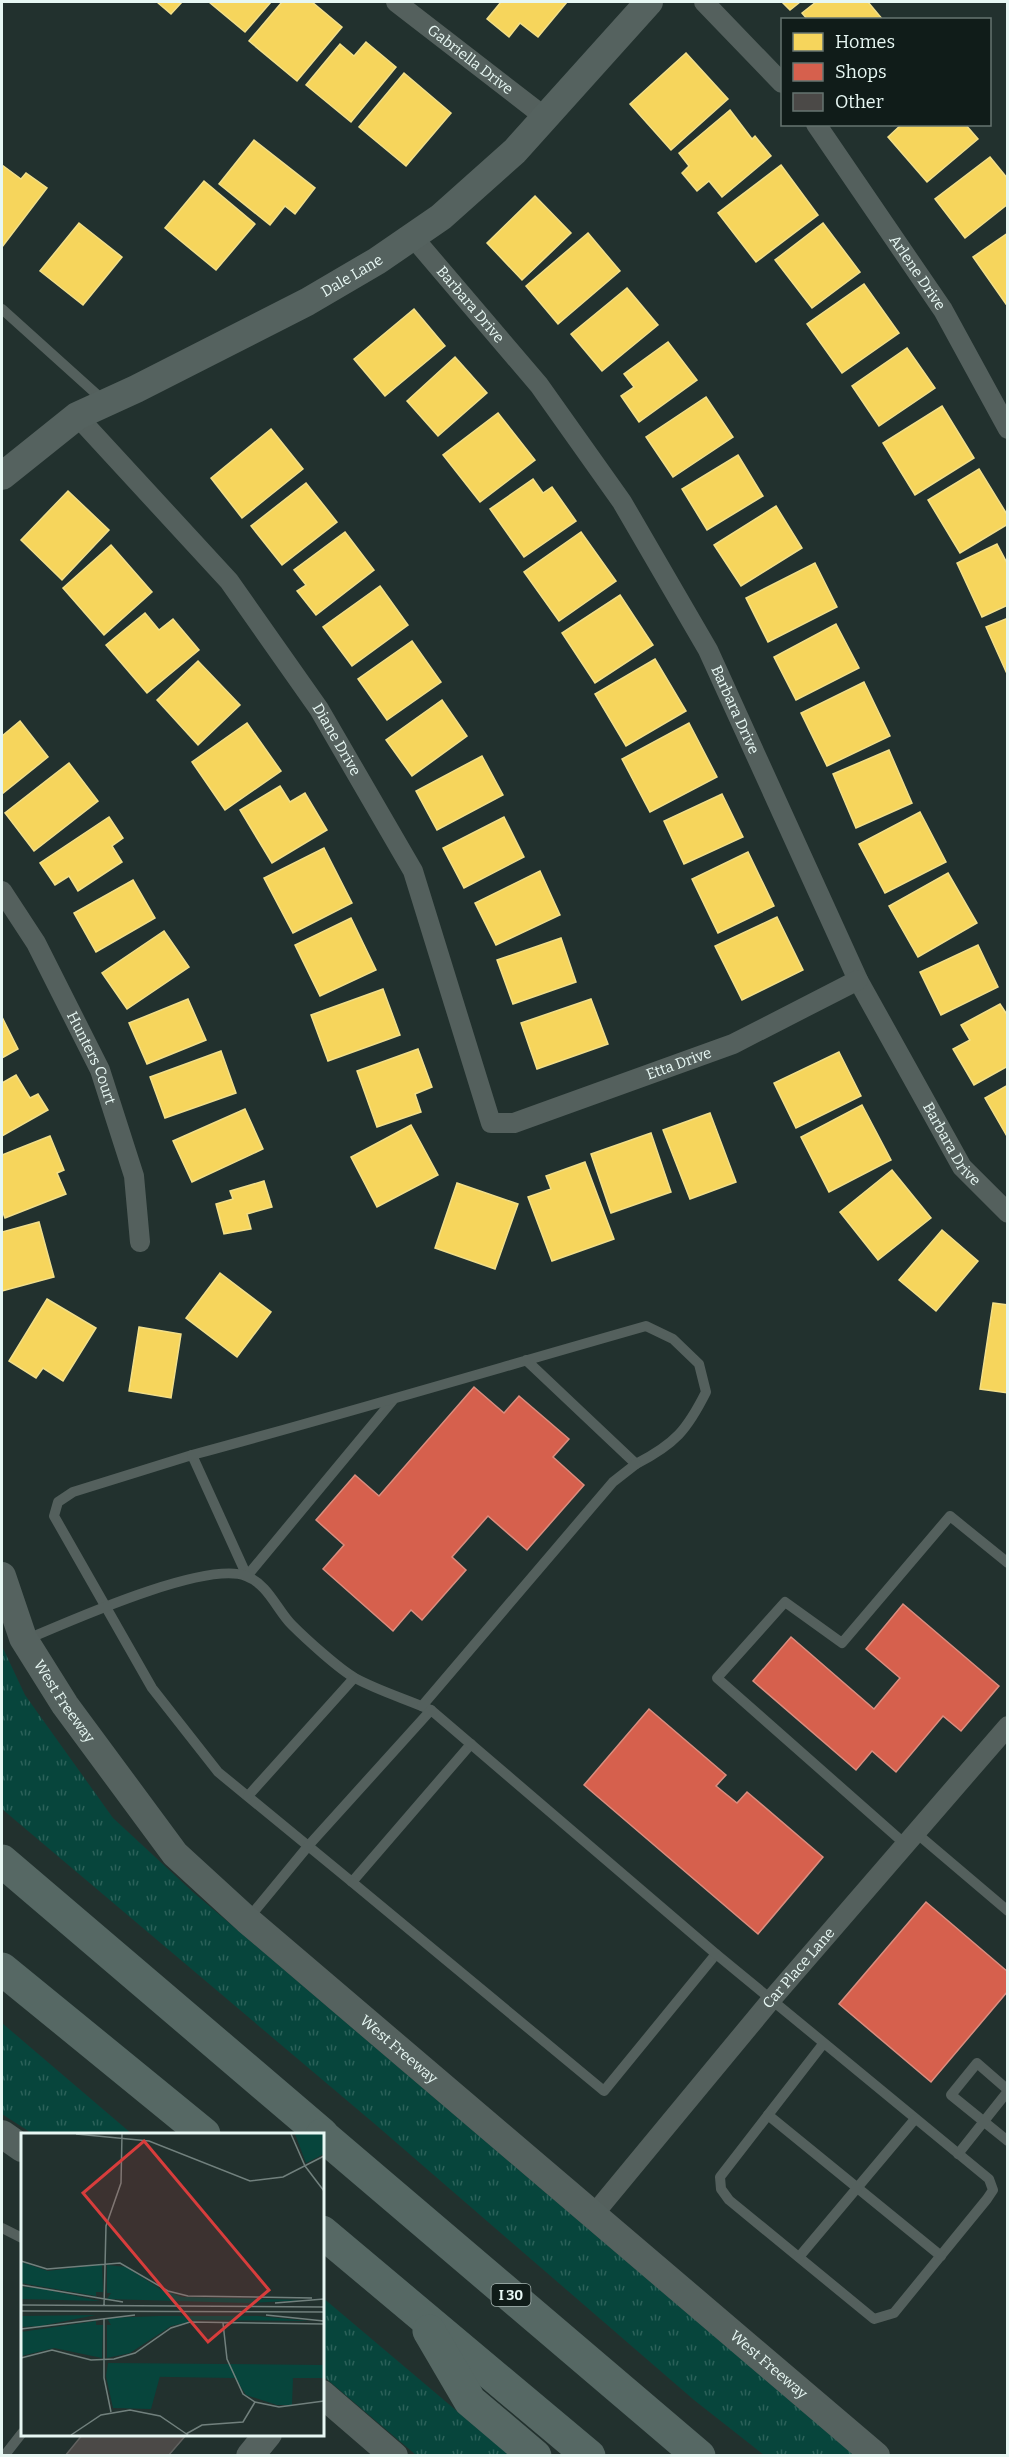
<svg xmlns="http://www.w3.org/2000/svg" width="1009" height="2457" font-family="Bitter,serif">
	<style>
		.grass { fill: url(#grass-tufts) }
		.homes { fill: #f6d55c; stroke: #f2df89; stroke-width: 1.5 }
		.shops { fill: #d6604d; stroke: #db8d7f; stroke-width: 1.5 }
		.building { fill: #4b4947; stroke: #60615f; stroke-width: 1.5 }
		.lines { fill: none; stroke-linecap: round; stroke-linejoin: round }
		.lane { stroke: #54605d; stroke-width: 10 }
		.street { stroke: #54605d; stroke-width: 20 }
		.secondary { stroke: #55625f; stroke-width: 28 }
		.highway { stroke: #566864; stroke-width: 33 }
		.labels { text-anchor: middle; stroke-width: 6; stroke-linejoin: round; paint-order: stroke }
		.shield { fill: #101c19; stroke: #a6b5b2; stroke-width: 1.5 }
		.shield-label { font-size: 14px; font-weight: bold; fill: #e7f7f3 }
		.street-label { font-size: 15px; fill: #e7f7f3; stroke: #101c19 }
		.inset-road { fill: none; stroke: #71807d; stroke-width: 1.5 }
		.view { fill: #d83d3c; fill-opacity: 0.15; stroke: #d83d3c; stroke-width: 3 }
		.inset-edge { fill: none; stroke: #e7f7f3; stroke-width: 3 }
	</style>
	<defs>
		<pattern id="grass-tufts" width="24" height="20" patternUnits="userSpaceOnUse" patternTransform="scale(1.5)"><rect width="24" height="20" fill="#07453c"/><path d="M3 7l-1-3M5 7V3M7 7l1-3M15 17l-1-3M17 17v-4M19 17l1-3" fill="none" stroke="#2b6159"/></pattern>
	</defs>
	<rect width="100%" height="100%" fill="#22312e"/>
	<g class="grass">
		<path d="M2,1646l23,49 88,123 81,75 660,562h-90l-70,-55 -318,-275 -374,-316z"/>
		<path d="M2,2023l130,111h-99l-31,-20z"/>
		<path d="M322,2297l187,158h-93l-93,-79z"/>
	</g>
	<g class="homes">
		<path d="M157,2h25l-11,12z"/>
		<path d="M209,2h62l-26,30z"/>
		<path d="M282,2h30l30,25 -45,54 -48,-40z"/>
		<path d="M501,2h66l-29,35 -18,-14 -11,14 -22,-18z"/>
		<path d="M782,2h18l-10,8z"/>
		<path d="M816,2h52l15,18h-75l-6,-7z"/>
		<path d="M366,42l30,25 -45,55 -45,-37 34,-41 14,12z"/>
		<path d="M686,53l42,46 -57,51 -41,-46z"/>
		<path d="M404,73l47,40 -45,53 -47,-39z"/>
		<path d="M730,110l22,29 3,-3 16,20 -49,41 -13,-16 -12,10 -15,-18 7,-7 -10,-13z"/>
		<path d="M902,124h63l13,15 -51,43 -39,-45z"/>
		<path d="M254,140l61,48 -20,26 -10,-8 -15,19 -51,-41z"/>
		<path d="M990,157l18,22v25l-43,34 -30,-39z"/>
		<path d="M2,165l19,14 5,-6 21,15 -45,59z"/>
		<path d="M781,165l37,50 -62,47 -38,-49z"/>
		<path d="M204,181l51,43 -39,46 -51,-42z"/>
		<path d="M535,196l36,37 -49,47 -35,-37z"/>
		<path d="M79,223l43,34 -39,48 -43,-34z"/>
		<path d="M823,223l37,49 -48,36 -37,-48z"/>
		<path d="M588,233l32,38 -62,53 -32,-38z"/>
		<path d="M1008,233v70l-2,1 -33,-47z"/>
		<path d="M864,284l35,49 -57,40 -35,-49z"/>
		<path d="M627,288l31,37 -56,46 -31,-37z"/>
		<path d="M414,309l31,37 -60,50 -31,-37z"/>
		<path d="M668,342l29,38 -58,42 -18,-26 13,-9 -10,-13z"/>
		<path d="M907,348l28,40 -56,38 -27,-40z"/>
		<path d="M455,357l32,36 -49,43 -31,-35z"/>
		<path d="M706,397l27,40 -60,40 -27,-40z"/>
		<path d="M942,406l32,52 -59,37 -32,-52z"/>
		<path d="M498,413l37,47 -55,42 -37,-47z"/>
		<path d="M271,429l32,40 -61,49 -31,-40z"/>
		<path d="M738,455l25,41 -56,34 -25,-41z"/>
		<path d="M979,469l29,47v8l-48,29 -32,-53z"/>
		<path d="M533,479l10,14 9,-6 24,34 -52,36 -34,-48z"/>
		<path d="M306,483l31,39 -55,43 -31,-39z"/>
		<path d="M68,491l41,39 -47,50 -41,-40z"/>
		<path d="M776,506l26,42 -61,38 -27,-41z"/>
		<path d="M345,532l29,38 -58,45 -19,-24 9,-6 -12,-15z"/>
		<path d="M581,532l35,49 -57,40 -35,-49z"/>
		<path d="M997,544l11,21v40l-26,12 -25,-54z"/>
		<path d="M111,545l41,47 -48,43 -41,-47z"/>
		<path d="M815,563l22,44 -69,35 -22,-44z"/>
		<path d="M380,586l28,39 -56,41 -29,-39z"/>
		<path d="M620,595l33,50 -58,38 -33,-50z"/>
		<path d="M145,613l14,17 14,-11 26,31 -52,43 -41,-48z"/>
		<path d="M1008,618v58l-22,-49z"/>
		<path d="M836,624l23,44 -63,32 -22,-43z"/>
		<path d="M412,641l29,41 -54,38 -29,-41z"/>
		<path d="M655,659l31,52 -60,35 -31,-52z"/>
		<path d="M198,661l42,44 -42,40 -41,-45z"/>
		<path d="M864,682l26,54 -63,30 -26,-53z"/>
		<path d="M442,700l25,36 -55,40 -26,-36z"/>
		<path d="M20,721l28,36 -46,37v-58z"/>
		<path d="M247,723l34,48 -56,39 -33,-48z"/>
		<path d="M689,723l28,54 -67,35 -28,-53z"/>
		<path d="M889,750l23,53 -56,25 -23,-54z"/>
		<path d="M482,756l21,39 -66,35 -21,-39z"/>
		<path d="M69,763l29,38 -64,50 -29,-38z"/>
		<path d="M280,786l10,16 15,-9 22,37 -55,33 -32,-53z"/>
		<path d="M722,794l21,43 -59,27 -20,-43z"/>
		<path d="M920,812l26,50 -61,31 -26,-49z"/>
		<path d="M109,817l14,21 -11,8 10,16 -44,29 -9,-15 -14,9 -15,-22z"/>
		<path d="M504,817l20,40 -60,31 -21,-40z"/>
		<path d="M324,848l28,55 -59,30 -29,-55z"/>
		<path d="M748,852l26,54 -56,27 -26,-54z"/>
		<path d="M540,871l20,44 -64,30 -21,-42z"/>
		<path d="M948,873l29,50 -59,34 -29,-51z"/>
		<path d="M133,880l22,38 -59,34 -22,-39z"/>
		<path d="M777,917l26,53 -61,30 -27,-54z"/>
		<path d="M351,918l25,52 -56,26 -25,-51z"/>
		<path d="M164,931l25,36 -62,42 -25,-36z"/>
		<path d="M561,938l15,44 -63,22 -16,-44z"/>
		<path d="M978,945l20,42 -57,28 -21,-43z"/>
		<path d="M383,989l17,46 -72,26 -17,-46z"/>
		<path d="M188,999l18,41 -59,24 -18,-41z"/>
		<path d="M591,999l17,45 -71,25 -16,-46z"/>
		<path d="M1000,1004l8,12v50l-34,19 -21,-36 17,-9 -9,-15z"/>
		<path d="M2,1017l16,32 -16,9z"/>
		<path d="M418,1049l14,38 -17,7 6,18 -44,15 -20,-56z"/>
		<path d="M221,1051l15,42 -71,25 -15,-41z"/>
		<path d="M839,1052l22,44 -65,32 -22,-45z"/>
		<path d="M16,1075l14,23 8,-4 10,16 -46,26v-53z"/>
		<path d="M1008,1085v53l-23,-40z"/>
		<path d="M862,1105l29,55 -62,32 -28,-55z"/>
		<path d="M245,1109l18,40 -71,33 -19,-41z"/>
		<path d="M710,1113l26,69 -46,17 -27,-69z"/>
		<path d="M411,1125l27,50 -61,32 -26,-50z"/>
		<path d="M651,1133l20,59 -60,21 -20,-59z"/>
		<path d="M50,1136l14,34 -7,3 9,21 -61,24 -3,-8v-55z"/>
		<path d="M585,1162l29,77 -62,22 -24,-64 23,-8 -5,-13z"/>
		<path d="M892,1170l39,48 -53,42 -38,-48z"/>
		<path d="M264,1181l8,26 -25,7 4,15 -27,5 -8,-30 17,-5 -3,-8z"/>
		<path d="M457,1183l61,21 -23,65 -60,-21z"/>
		<path d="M39,1222l15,55 -52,14v-59z"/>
		<path d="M942,1230l36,31 -42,50 -37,-31z"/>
		<path d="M220,1273l51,39 -34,45 -51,-39z"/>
		<path d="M47,1299l49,29 -33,53 -20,-13 -7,10 -27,-17z"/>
		<path d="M993,1303l15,2v88l-28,-4z"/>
		<path d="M139,1327l42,7 -10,64 -42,-7z"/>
	</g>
	<g class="shops">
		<path d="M474,1387l30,26 15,-17 50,43 -16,18 31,28 -57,65 -39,-34 -36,41 14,13 -44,50 -11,-10 -18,21 -70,-62 21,-24 -28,-25 39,-45 24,21z"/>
		<path d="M903,1604l96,82 -38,45 -18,-15 -47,56 -24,-21 -16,19 -103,-89 38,-44 83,72 26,-31 -34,-29z"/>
		<path d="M649,1709l77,66 -10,11 21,17 10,-11 76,65 -65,77 -174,-149z"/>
		<path d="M926,1902l82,70v19l-77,91 -92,-78z"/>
	</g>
	<path class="building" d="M83,2434h104l-19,22h-103z"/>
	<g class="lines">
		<g class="lane">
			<path d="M2,309l101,91"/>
			<path d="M393,1400l-146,176 -55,-121 -119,37 -15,10 -4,14 98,172 66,84 134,110 119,-138"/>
			<path d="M192,1455c152,-41 303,-86 454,-129l27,13 26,25 7,28c-19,38 -31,52 -70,72l-110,-104"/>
			<path d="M25,1640c43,-18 180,-80 221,-64 22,8 31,34 46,49 14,14 47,44 63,53 24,13 51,21 76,32"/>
			<path d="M422,1706l191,-224 23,-18"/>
			<path d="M248,1796l106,-118"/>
			<path d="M915,1832l93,79"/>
			<path d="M905,1844l-188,-166 68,-76 57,41 108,-127 58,47"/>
			<path d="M352,1882l252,209 112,-137"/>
			<path d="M247,1920l62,-75 122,-135 285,244 273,225 4,11 -6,9 -93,114 -20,6 -145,-119 -8,-11 -1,-12 103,-133"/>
			<path d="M1008,2090l-31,-27 -26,32 57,46"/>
			<path d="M768,2115l173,141"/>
			<path d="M958,2154l50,-63"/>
			<path d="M2,2228l20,10"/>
			<path d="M799,2257l116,-138"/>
			<path d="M4,2456l18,-23"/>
		</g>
		<g class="street">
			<path id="s1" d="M396,2l150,116"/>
			<path d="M704,2l78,81"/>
			<path id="s2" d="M816,124l127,186 65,119"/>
			<path id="s3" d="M412,236l127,149 83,117 86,148 150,330 104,187 46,46"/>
			<path id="s4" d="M77,416l152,165 90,128 94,162 78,252h23l219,-79 125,-64"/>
			<path id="s5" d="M2,891l34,52 64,127 34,106 6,66"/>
			<path id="s6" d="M594,2214l177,-214 237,-274"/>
		</g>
		<g class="secondary">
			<path id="s7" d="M2,476l75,-60 59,-27 171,-87 70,-41 64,-44 74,-66 134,-149"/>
			<path id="s8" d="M2,1576l21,62 42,67 110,149 72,66 629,536"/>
			<path d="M2,2134l20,14"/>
			<path d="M322,2394l72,62"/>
			<path d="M250,2456l18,-22"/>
		</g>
		<g class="highway">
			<path d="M2,1861l320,273"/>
			<path d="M2,1969l202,165"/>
			<path d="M322,2135l377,321"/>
			<path d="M322,2232l267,224"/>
			<path d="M429,2331l41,70 65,55"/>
		</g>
	</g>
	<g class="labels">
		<rect class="shield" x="491.5" y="2284" width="39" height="22" rx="4.5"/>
		<g class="shield-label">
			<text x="511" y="2300">I 30</text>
		</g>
		<g class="street-label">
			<text dy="5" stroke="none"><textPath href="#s1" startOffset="94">Gabriella Drive</textPath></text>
			<text dy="5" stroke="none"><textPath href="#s2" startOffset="180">Arlene Drive</textPath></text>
			<text dy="5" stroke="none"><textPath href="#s7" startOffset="405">Dale Lane</textPath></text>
			<text dy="5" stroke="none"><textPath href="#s3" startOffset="90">Barbara Drive</textPath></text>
			<text dy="5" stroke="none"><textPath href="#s3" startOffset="576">Barbara Drive</textPath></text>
			<text dy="5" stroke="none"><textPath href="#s4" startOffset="416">Diane Drive</textPath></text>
			<text dy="5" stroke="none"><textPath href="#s5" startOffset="190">Hunters Court</textPath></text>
			<text dy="5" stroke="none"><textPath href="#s4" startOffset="1030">Etta Drive</textPath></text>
			<text dy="5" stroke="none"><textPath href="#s3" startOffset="1062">Barbara Drive</textPath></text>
			<text dy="5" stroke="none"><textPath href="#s8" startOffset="141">West Freeway</textPath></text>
			<text dy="5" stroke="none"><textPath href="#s6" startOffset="320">Car Place Lane</textPath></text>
			<text dy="5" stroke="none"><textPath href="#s8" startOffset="627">West Freeway</textPath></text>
			<text dy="5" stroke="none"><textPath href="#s8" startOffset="1113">West Freeway</textPath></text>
		</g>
	</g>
	<g transform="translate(21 2133)">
		<rect width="303" height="303" fill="#22312e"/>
		<path d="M274,1h29v20l-18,9zM0,129l27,9 54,-7 1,28h-7v4l-75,-13zM86,132l19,2 34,22 22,8 123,3 -58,3 -140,-4 4,-6h-4zM0,154l17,1 62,13 -79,-2zM75,182l-56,11 -19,1v-11zM138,183h99l51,5 -111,-1 -27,6 -41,27 -23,5v-33h4l-4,-7zM75,188v4h7l-1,33 -48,-10 -33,8v-24zM87,230l216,2v13h-31l-1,27h-15l-31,-10 -11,-17 -129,-2z" fill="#07453c"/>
		<path d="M85,243h54l-9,33 -38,-1z" fill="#07453c"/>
		<path class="inset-road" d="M55,1l73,7 101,40 33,-4 41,-21M270,1l14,32 19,25M0,128l26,8 73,-6 48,28 20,5 124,2M0,152l102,17M254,170l49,-4M0,172l303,2M83,173l2,-80 15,-43 1,-49M0,178l303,1M245,182l58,6M83,186v59l7,34M202,190l4,36 16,35 12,8 24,5 45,-6M0,196l114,-14M0,225l31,-8 39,10 23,-1 21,-6 36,-25 19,-6 134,2M165,301l16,-9 41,-3 12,-20M50,302l30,-20 29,-5 30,6 28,19"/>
		<path class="view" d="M123,8l125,149 -61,52 -125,-149z"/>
		<rect width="303" height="303" class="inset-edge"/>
	</g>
	<rect width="1009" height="2457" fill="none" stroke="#e7f7f3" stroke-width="6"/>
	<rect x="781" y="18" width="210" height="108" fill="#101c19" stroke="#667470" stroke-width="1.5"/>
	<rect x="793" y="33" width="30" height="18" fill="#f6d55c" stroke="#667470" stroke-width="1.5"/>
	<text x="835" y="48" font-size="18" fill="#e7f7f3">Homes</text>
	<rect x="793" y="63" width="30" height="18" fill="#d6604d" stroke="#667470" stroke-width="1.5"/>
	<text x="835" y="78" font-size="18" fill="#e7f7f3">Shops</text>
	<rect x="793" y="93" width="30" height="18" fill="#4b4947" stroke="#667470" stroke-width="1.5"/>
	<text x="835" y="108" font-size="18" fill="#e7f7f3">Other</text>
</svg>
